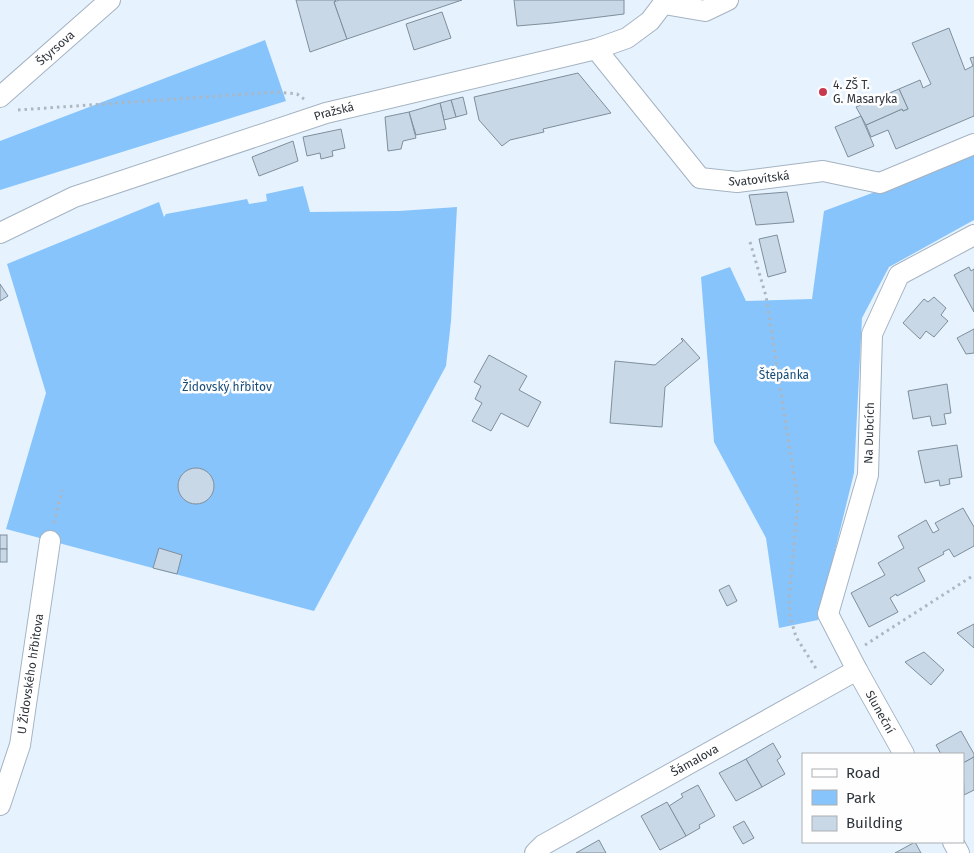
<svg xmlns="http://www.w3.org/2000/svg" width="974" height="853" font-family="'Fira Sans',sans-serif">
	<style>
		.green { fill: #88c4fc }
		.building { fill: #c9d8e7; stroke: #7f8e9b }
		.lines { fill: none; stroke-linecap: round; stroke-linejoin: round }
		.street-casing { stroke: #a5b3c2; stroke-width: 22 }
		.path { stroke: #acb7c1; stroke-width: 3; stroke-dasharray: 2.5 4; stroke-linecap: butt }
		.street { stroke: #fff; stroke-width: 20 }
		.poi-dot { fill: #c9394d; stroke: #fefefe; stroke-width: 2 }
		.labels { text-anchor: middle; stroke-width: 5; stroke-linejoin: round; paint-order: stroke }
		.street-label { font-size: 12px; fill: #2f353b; stroke: #fefefe }
		.poi-label { font-size: 12px; fill: #2f353b; stroke: #fefefe; text-anchor: start }
		.park-label { font-size: 12px; fill: #184d79; stroke: #fefefe }
	</style>
	<rect width="100%" height="100%" fill="#e6f3ff"/>
	<g class="green">
		<path d="M265,40l21,61 -286,89v-49z"/>
		<path d="M974,155v65l-85,47 -27,51 -8,155 -36,147 -39,8 -13,-90 -52,-96 -13,-165 29,-10 16,34 66,-2 12,-88z"/>
		<path d="M303,186l7,26 89,-1 58,-4 -6,114 -5,45 -132,245 -308,-82 40,-136 -39,-129 152,-62 5,15 2,-3 81,-15 2,5 18,-3 -1,-7z"/>
	</g>
	<g class="building">
		<path d="M296,0h40l-2,2 13,37 -37,13z"/>
		<path d="M339,0h123l-115,39 -13,-37z"/>
		<path d="M514,0h110v14l-72,9 -35,3z"/>
		<path d="M442,12l9,26 -37,12 -8,-26z"/>
		<path d="M949,28l16,42 8,-4 -3,-8 4,-1v59l-78,33 -8,-19 -17,7 -5,-12 36,-16 1,2 5,-2 -9,-20 21,-9 3,8 8,-4 -19,-41z"/>
		<path d="M578,73l33,40 -68,16 1,3 -34,8 -8,6 -23,-26 -5,-23z"/>
		<path d="M899,89l9,20 -5,2 -1,-2 -36,16 -10,-18z"/>
		<path d="M463,97l4,17 -11,3 -5,-17z"/>
		<path d="M451,100l5,17 -12,3 -4,-17z"/>
		<path d="M440,103l6,26 -30,6 -7,-23z"/>
		<path d="M409,112l7,26 -13,3 -2,8 -13,2 -3,-34z"/>
		<path d="M861,116l13,30 -26,11 -13,-30z"/>
		<path d="M341,129l4,19 -13,3 1,5 -12,3 -1,-6 -13,3 -4,-19z"/>
		<path d="M293,141l5,20 -39,15 -7,-19z"/>
		<path d="M787,192l7,30 -38,3 -7,-30z"/>
		<path d="M777,235l9,37 -18,5 -9,-38z"/>
		<path d="M969,267l2,4 3,-2v43l-20,-37z"/>
		<path d="M0,284l8,12 -8,5z"/>
		<path d="M934,297l12,11 -5,7 7,6 -14,16 -8,-6 -6,8 -17,-16 21,-24 4,3z"/>
		<path d="M974,329v24l-8,1 -9,-16z"/>
		<path d="M682,338l18,20 -35,29 -3,40 -52,-4 5,-62 40,4 28,-24 -2,-2z"/>
		<path d="M489,355l38,21 -8,14 22,12 -13,25 -27,-14 -10,18 -19,-10 10,-18 -7,-4 6,-13 -7,-4z"/>
		<path d="M947,384l4,29 -7,1 2,10 -14,2 -2,-10 -17,3 -5,-28z"/>
		<path d="M957,445l5,32 -13,2 1,5 -10,2 -1,-6 -14,3 -7,-32z"/>
		<circle cx="196" cy="486" r="18"/>
		<path d="M963,508l11,19v19l-20,11 -5,-8 -6,3 1,2 -26,14 7,13 -28,15 -1,-2 -6,4 8,14 -29,15 -18,-34 34,-18 -7,-12 26,-15 -6,-12 28,-16 7,13 6,-3 -4,-7z"/>
		<rect x="0" y="535" width="7" height="14"/>
		<path d="M159,548l23,7 -5,19 -24,-6z"/>
		<rect x="0" y="549" width="7" height="13"/>
		<path d="M729,585l8,16 -10,5 -8,-16z"/>
		<path d="M974,624v24l-17,-15z"/>
		<path d="M924,652l20,18 -13,15 -26,-23z"/>
		<path d="M961,731l13,23v3l-11,6v-9h-22l-5,-9z"/>
		<path d="M773,743l8,14 -4,3 8,14 -23,13 -16,-28z"/>
		<path d="M974,757v33l-10,5 -1,-32z"/>
		<path d="M746,759l16,28 -26,14 -17,-28z"/>
		<path d="M698,785l17,31 -16,9 1,3 -14,8 -17,-30 14,-9 -2,-3z"/>
		<path d="M667,802l19,34 -26,14 -19,-34z"/>
		<path d="M744,821l10,17 -11,6 -10,-17z"/>
		<path d="M599,840l7,13h-30z"/>
		<path d="M915,842l6,11h-26z"/>
	</g>
	<g class="lines">
		<defs>
			<g id="street">
				<path d="M664,4l41,7 23,-11"/>
				<path id="s1" d="M596,49l104,129 37,4 86,-11 57,12 94,-39"/>
				<path id="s2" d="M0,97l110,-97"/>
				<path id="s3" d="M0,233l74,-36 252,-84 270,-64 31,-11 23,-17 16,-21"/>
				<path id="s4" d="M904,754l-47,-84 -29,-56 40,-139 4,-141 27,-59 75,-40"/>
				<path id="s5" d="M0,805l20,-60 30,-204"/>
				<path d="M953,842l6,11"/>
				<path id="s6" d="M535,853l8,-8 314,-175"/>
			</g>
		</defs>
		<use href="#street" class="street-casing"/>
		<g class="path">
			<path d="M18,110l258,-18 21,2 7,5"/>
			<path d="M750,242l16,54 32,206 -9,95 1,19 6,21 21,33"/>
			<path d="M54,523l8,-33"/>
			<path d="M865,645l109,-70"/>
		</g>
		<use href="#street" class="street"/>
	</g>
	<circle class="poi-dot" cx="823" cy="92" r="5"/>
	<g class="labels">
		<g class="street-label">
			<text dy="4" stroke="none"><textPath href="#s2" startOffset="74">Štyrsova</textPath></text>
			<text dy="4" stroke="none"><textPath href="#s3" startOffset="356">Pražská</textPath></text>
			<text dy="4" stroke="none"><textPath href="#s1" startOffset="225">Svatovítská</textPath></text>
			<text dy="4" stroke="none"><textPath href="#s4" startOffset="346">Na Dubcích</textPath></text>
			<text dy="4" stroke="none"><textPath href="#s5" startOffset="135">U Židovského hřbitova</textPath></text>
			<text transform="translate(880 712) rotate(61)" y="4">Sluneční</text>
			<text dy="4" stroke="none"><textPath href="#s6" startOffset="185">Šámalova</textPath></text>
		</g>
		<g class="poi-label">
			<text x="833" y="89">4. ZŠ T.<tspan x="833" dy="14">G. Masaryka</tspan></text>
		</g>
		<g class="park-label">
			<text x="784" y="379">Štěpánka</text>
			<text x="227" y="391">Židovský hřbitov</text>
		</g>
	</g>
	<rect x="802" y="753" width="162" height="90" fill="#fefefe" stroke="#abaeb0"/>
	<rect x="812" y="769" width="25" height="8" fill="#ffffff" stroke="#abaeb0"/>
	<text x="846" y="778" font-size="15" fill="#2f353b">Road</text>
	<rect x="812" y="790" width="25" height="15" fill="#88c4fc" stroke="#abaeb0"/>
	<text x="846" y="803" font-size="15" fill="#2f353b">Park</text>
	<rect x="812" y="816" width="25" height="15" fill="#c9d8e7" stroke="#abaeb0"/>
	<text x="846" y="828" font-size="15" fill="#2f353b">Building</text>
</svg>
